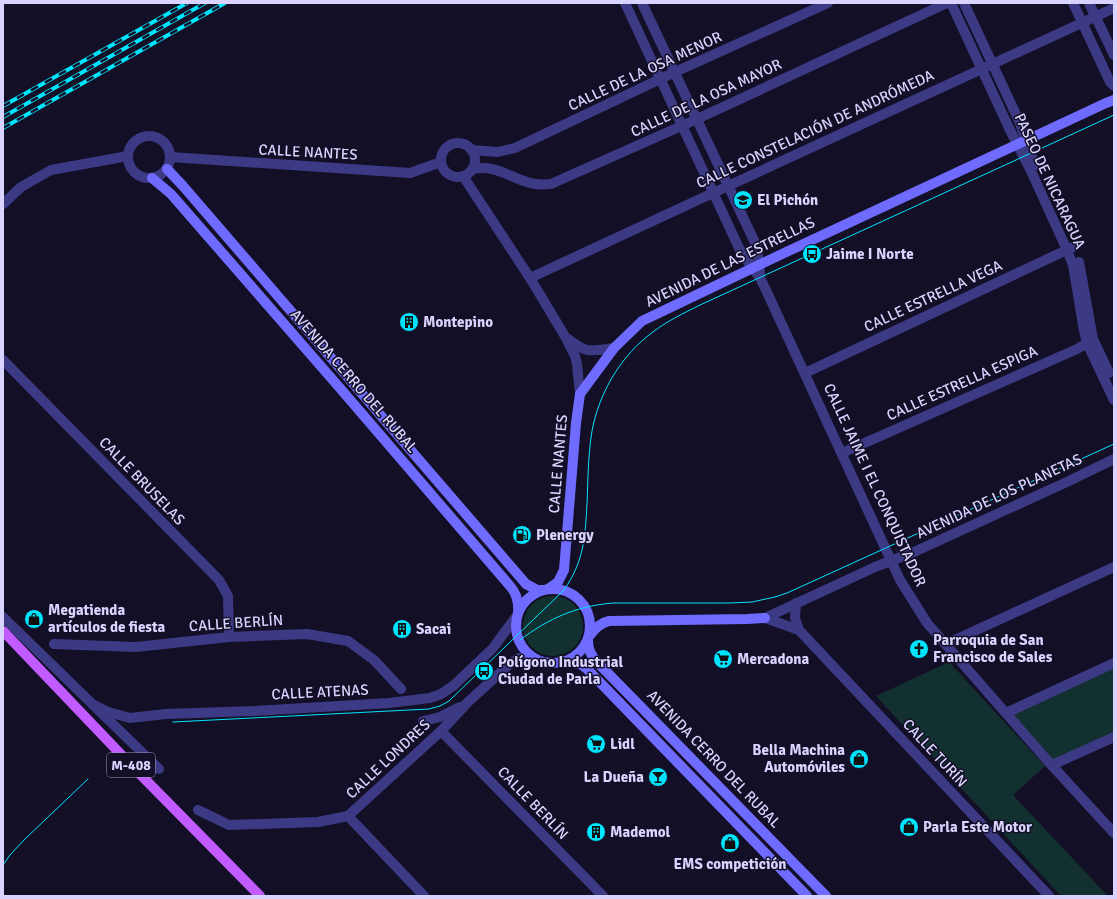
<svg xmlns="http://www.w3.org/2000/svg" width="1117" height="899" font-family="Signika,sans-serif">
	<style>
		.green { fill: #12302f }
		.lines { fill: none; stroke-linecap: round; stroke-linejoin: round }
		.street { stroke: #3d3a85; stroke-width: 10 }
		.secondary { stroke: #6f6bff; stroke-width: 10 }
		.primary { stroke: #c25bff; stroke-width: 10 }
		.tram { stroke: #00e5ff; stroke-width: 1 }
		.rail-casing { stroke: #00e5ff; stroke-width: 4 }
		.rail { stroke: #130f26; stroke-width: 2.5; stroke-dasharray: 8; stroke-linecap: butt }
		.labels { text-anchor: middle; stroke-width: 3; stroke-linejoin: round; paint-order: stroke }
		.shield { fill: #130f26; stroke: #9e99be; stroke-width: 1 }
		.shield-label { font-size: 14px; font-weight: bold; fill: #d9d4ff }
		.street-label { font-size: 15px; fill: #d9d4ff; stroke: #130f26 }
		.poi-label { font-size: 15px; font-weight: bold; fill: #d9d4ff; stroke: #130f26; text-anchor: start }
	</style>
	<rect width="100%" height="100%" fill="#130f26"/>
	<g class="green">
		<circle cx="553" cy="626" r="30"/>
		<path d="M949,662l96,104 -32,29 95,101h-47l-185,-200z"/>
		<path d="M1114,663v72l-62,30 -45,-52z"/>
	</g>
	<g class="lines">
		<g class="street">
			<path d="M625,3l114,245 5,8 16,22 6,12 134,290 27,43 119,136 68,74"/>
			<path d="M642,3l115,244 3,26"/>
			<path d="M951,3l58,125 22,43 36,79 6,15 11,66 3,12 27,57"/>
			<path d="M964,3l56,120 10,30 6,12"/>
			<path d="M1073,3l37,79 4,4"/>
			<path d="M1089,3l25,52"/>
			<circle cx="149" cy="157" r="21"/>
			<circle cx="458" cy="160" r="17"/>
			<path d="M471,150l27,2 17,-4 160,-76 153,-69"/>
			<path d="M170,157l240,16 31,-11"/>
			<path d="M472,169c27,-5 39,11 63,15 5,1 11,0 16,0l146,-65 250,-116"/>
			<path d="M463,176l67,102 36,60 9,18 2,8 3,30"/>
			<path d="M3,204l18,-17 30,-17 77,-14"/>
			<path d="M1079,262l14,77 16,34"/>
			<path d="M530,278l198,-92 386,-178"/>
			<path d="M568,339c19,15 22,12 46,9"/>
			<path d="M3,360l216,220 9,16 1,41"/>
			<path d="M805,373l268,-126"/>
			<path d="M842,453l235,-104 15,-9"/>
			<path d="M796,603l-1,15 4,12 250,266"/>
			<path d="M3,617l156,152"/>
			<path d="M765,618l110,-51 39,-15 155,-71 45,-22"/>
			<path d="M765,618l34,12"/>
			<path d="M54,644l82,3 93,-10 78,-3 41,7 26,19 27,29"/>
			<path d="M946,644l168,-77"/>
			<path d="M92,704l16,8 22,6 36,-4 88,-3 135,-8 41,-5 11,-4 12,-8 40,-38 25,-34"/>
			<path d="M1006,713l108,-50"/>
			<path d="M423,721l17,-4 20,-10"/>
			<path d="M441,731l162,165"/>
			<path d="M1052,765l62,-28"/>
			<path d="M198,810l31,15 89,-3 30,-6"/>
			<path d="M424,896l-76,-80 93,-85 27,-29 44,-40 7,-4h14"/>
		</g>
		<g class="secondary">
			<path d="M167,169l16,17 343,398 11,6h6"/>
			<path d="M152,178l19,16 168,193 171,199c7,8 9,16 8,26"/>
			<circle cx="553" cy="626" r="37"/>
			<path d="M548,589l10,-7 6,-12 12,-147 4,-29 34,-46 28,-27 140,-67 324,-151 8,-3"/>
			<path d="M590,635c5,-7 10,-12 19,-14l138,-2 18,-1"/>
			<path d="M588,640c0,10 3,15 9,22l229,234"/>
			<path d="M566,661c9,0 14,2 21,8l220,227"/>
		</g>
		<path class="primary" d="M3,631l128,134 129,131"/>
		<g class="tram">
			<path d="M520,640c29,-22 57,-34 93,-37h117l22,-1 23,-5 12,-4 327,-149"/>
			<path d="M173,722l256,-13 11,-3 9,-5 115,-111c20,-29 21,-52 23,-86 1,-24 1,-49 5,-73 7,-38 29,-76 61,-99 14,-11 31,-19 47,-27l414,-190"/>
			<path d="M3,865l7,-10 15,-16 63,-60"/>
		</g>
		<defs>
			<g id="rail">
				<path d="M3,106l184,-103"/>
				<path d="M3,117l202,-114"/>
				<path d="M3,128l222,-125"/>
			</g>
		</defs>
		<use href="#rail" class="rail-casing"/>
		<use href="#rail" class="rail"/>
	</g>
	<defs>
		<symbol id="school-disc" viewBox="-11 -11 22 22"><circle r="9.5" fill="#00e5ff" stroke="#130f26"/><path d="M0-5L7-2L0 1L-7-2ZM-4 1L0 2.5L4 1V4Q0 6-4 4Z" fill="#111"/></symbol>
		<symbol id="bus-disc" viewBox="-11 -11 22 22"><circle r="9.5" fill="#00e5ff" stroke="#130f26"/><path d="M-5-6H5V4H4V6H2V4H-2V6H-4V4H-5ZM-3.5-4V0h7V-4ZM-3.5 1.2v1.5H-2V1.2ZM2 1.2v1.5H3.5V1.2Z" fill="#111"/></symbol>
		<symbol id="building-disc" viewBox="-11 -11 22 22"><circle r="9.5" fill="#00e5ff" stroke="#130f26"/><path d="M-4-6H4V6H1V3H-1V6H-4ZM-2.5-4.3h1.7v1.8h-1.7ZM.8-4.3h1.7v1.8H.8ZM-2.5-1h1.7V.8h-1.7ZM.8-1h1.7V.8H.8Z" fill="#111"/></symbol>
		<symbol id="fuel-disc" viewBox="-11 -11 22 22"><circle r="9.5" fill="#00e5ff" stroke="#130f26"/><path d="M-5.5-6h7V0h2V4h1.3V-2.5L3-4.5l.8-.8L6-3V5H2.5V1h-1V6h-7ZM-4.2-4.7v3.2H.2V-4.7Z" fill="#111"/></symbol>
		<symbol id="shop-disc" viewBox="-11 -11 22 22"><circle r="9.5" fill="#00e5ff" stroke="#130f26"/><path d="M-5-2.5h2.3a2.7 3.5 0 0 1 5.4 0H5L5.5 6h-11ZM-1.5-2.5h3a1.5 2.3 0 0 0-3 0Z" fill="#111"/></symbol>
		<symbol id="church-disc" viewBox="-11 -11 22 22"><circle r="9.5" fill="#00e5ff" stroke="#130f26"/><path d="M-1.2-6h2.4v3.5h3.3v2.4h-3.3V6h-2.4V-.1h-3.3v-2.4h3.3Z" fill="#111"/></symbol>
		<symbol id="supermarket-disc" viewBox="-11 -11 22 22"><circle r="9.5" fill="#00e5ff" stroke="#130f26"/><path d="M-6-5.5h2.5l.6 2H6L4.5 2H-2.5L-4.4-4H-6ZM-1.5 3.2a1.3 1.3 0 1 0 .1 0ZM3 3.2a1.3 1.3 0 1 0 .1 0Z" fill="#111"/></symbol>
		<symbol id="bar-disc" viewBox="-11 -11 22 22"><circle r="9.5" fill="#00e5ff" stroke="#130f26"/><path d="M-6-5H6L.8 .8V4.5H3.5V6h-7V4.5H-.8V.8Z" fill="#111"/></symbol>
	</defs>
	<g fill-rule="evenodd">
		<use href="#school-disc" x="732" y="189" width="22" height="22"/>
		<use href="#bus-disc" x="801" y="243" width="22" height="22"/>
		<use href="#building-disc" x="398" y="311" width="22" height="22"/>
		<use href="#fuel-disc" x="511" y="524" width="22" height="22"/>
		<use href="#shop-disc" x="23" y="608" width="22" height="22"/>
		<use href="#building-disc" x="391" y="618" width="22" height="22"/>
		<use href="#church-disc" x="908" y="638" width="22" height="22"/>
		<use href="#supermarket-disc" x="712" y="648" width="22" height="22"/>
		<use href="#bus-disc" x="473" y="660" width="22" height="22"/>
		<use href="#supermarket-disc" x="585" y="733" width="22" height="22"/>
		<use href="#shop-disc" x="848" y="748" width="22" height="22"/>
		<use href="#bar-disc" x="647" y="766" width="22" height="22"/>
		<use href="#shop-disc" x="898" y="816" width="22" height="22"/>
		<use href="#building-disc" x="585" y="821" width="22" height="22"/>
		<use href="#shop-disc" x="719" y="832" width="22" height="22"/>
	</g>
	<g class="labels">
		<rect class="shield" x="107" y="753" width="48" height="24" rx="3"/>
		<g class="shield-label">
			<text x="131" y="770">M-408</text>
		</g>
		<g class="street-label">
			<text transform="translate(645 71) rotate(-25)" y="5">CALLE DE LA OSA MENOR</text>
			<text transform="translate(706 98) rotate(-25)" y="5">CALLE DE LA OSA MAYOR</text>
			<text transform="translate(815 129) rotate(-25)" y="5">CALLE CONSTELACIÓN DE ANDRÓMEDA</text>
			<text transform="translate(308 152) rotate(3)" y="5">CALLE NANTES</text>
			<text transform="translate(1050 181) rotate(65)" y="5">PASEO DE NICARAGUA</text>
			<text transform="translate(730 262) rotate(-26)" y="5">AVENIDA DE LAS ESTRELLAS</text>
			<text transform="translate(933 296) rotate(-25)" y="5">CALLE ESTRELLA VEGA</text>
			<text transform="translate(354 381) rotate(49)" y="5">AVENIDA CERRO DEL RUBAL</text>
			<text transform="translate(962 383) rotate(-24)" y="5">CALLE ESTRELLA ESPIGA</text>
			<text transform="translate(558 464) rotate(-85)" y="5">CALLE NANTES</text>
			<text transform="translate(142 481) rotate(46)" y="5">CALLE BRUSELAS</text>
			<text transform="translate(875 485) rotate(65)" y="5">CALLE JAIME I EL CONQUISTADOR</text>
			<text transform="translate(999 496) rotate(-25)" y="5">AVENIDA DE LOS PLANETAS</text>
			<text transform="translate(236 623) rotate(-4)" y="5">CALLE BERLÍN</text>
			<text transform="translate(320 692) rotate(-3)" y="5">CALLE ATENAS</text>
			<text transform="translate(935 753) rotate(47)" y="5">CALLE TURÍN</text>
			<text transform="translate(388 759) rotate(-43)" y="5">CALLE LONDRES</text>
			<text transform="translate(714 759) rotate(46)" y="5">AVENIDA CERRO DEL RUBAL</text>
			<text transform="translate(533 803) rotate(46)" y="5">CALLE BERLÍN</text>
		</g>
		<g class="poi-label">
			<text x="757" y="205">El Pichón</text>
			<text x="826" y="259">Jaime I Norte</text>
			<text x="423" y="327">Montepino</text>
			<text x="536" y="540">Plenergy</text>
			<text x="48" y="615">Megatienda<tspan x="48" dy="17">artículos de fiesta</tspan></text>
			<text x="416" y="634">Sacai</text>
			<text x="933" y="645">Parroquia de San<tspan x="933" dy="17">Francisco de Sales</tspan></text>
			<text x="737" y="664">Mercadona</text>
			<text x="498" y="667">Polígono Industrial<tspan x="498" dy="17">Ciudad de Parla</tspan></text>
			<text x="610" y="749">Lidl</text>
			<text x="845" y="755" text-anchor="end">Bella Machina<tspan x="845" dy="17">Automóviles</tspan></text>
			<text x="644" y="782" text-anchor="end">La Dueña</text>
			<text x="923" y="832">Parla Este Motor</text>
			<text x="610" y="837">Mademol</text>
			<text x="730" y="869" text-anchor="middle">EMS competición</text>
		</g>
	</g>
	<rect width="1117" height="899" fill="none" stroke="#d9d4ff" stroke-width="8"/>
</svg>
